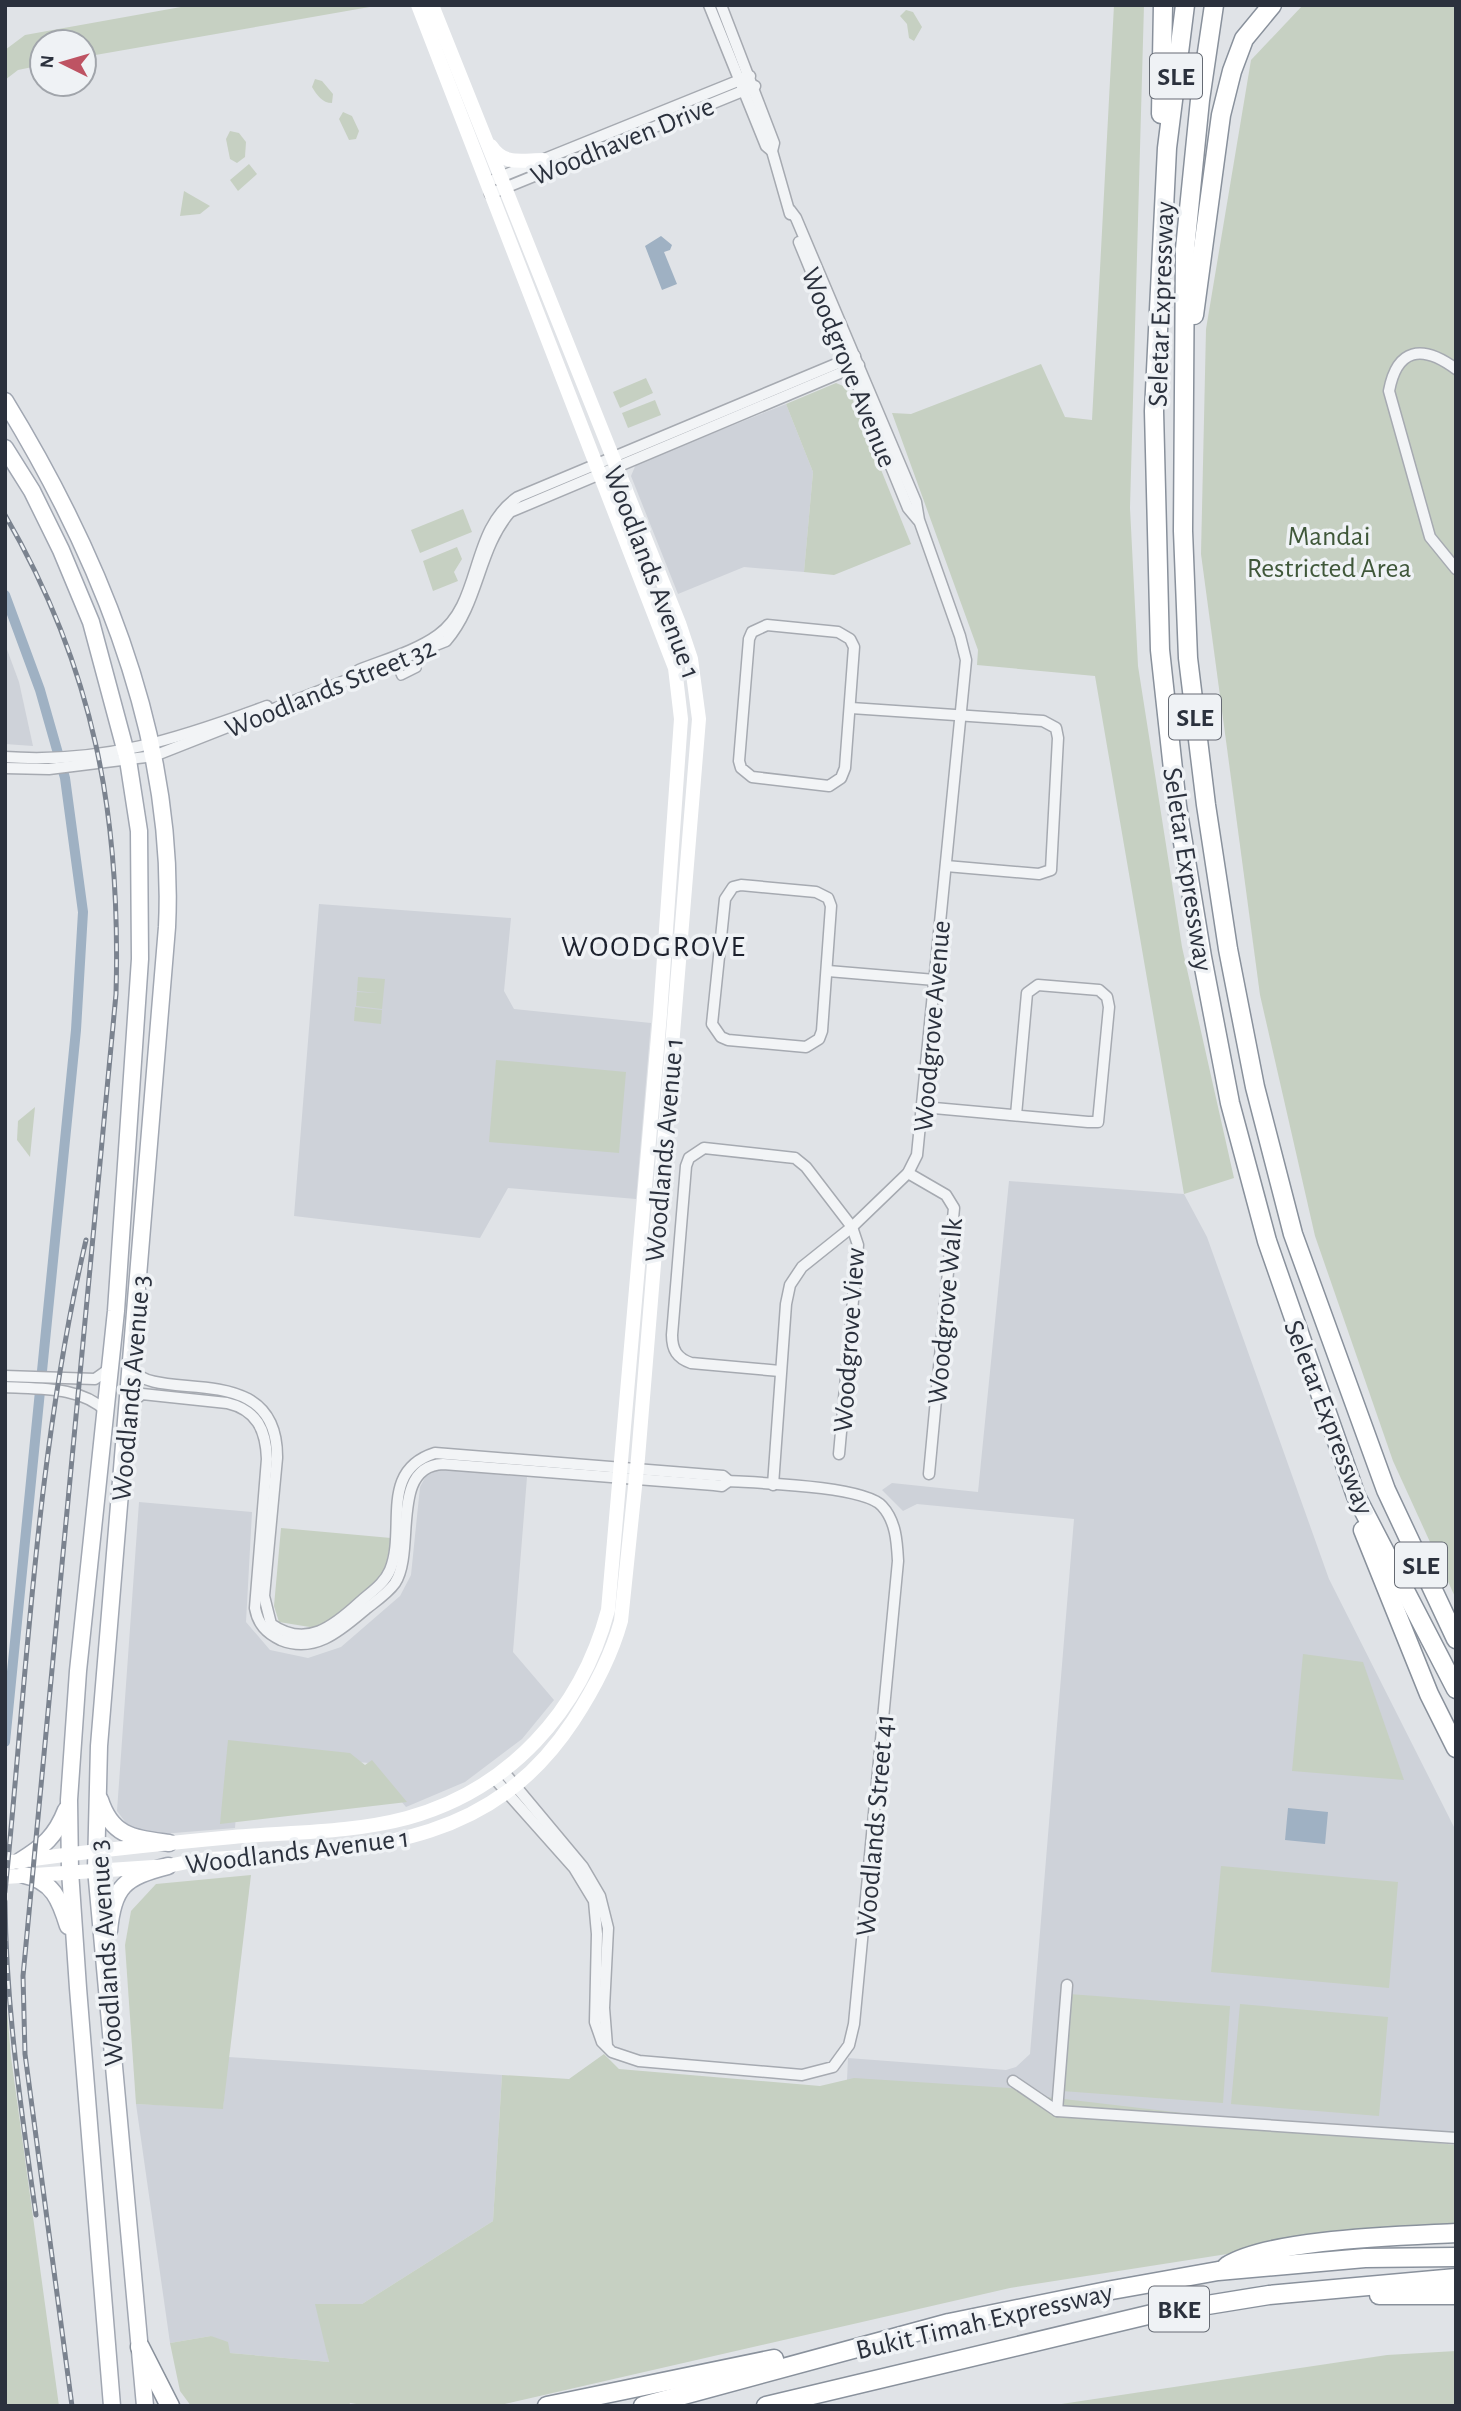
<svg xmlns="http://www.w3.org/2000/svg" width="1461" height="2411" font-family="'Alegreya Sans',sans-serif">
	<style>
		.built { fill: #ced2d9 }
		.green { fill: #c6d0c2 }
		.water { fill: #9fb1c3 }
		.lines { fill: none; stroke-linecap: round; stroke-linejoin: round }
		.canal { stroke: #9fb1c3; stroke-width: 10 }
		.pedestrian-casing { stroke: #a6aab1; stroke-width: 10 }
		.minor-casing { stroke: #a6aab1; stroke-width: 13 }
		.primary-casing { stroke: #a1a7b2; stroke-width: 19 }
		.motorway-casing { stroke: #89919c; stroke-width: 21 }
		.pedestrian { stroke: #f2f4f6; stroke-width: 7 }
		.minor { stroke: #f2f4f6; stroke-width: 10 }
		.secondary { stroke: #fff; stroke-width: 14 }
		.primary { stroke: #fff; stroke-width: 16 }
		.motorway { stroke: #fff; stroke-width: 18 }
		.rail-casing { stroke: #7b838f; stroke-width: 5 }
		.rail { stroke: #eff2f5; stroke-width: 2.5; stroke-dasharray: 8; stroke-linecap: butt }
		.labels { text-anchor: middle; stroke-width: 7; stroke-linejoin: round; paint-order: stroke }
		.shield { fill: #eff2f5; stroke: #666b74; stroke-width: 2 }
		.shield-label { font-size: 26px; font-weight: bold; fill: #2b313d }
		.street-label { font-size: 28px; fill: #2b313d; stroke: #eff2f5 }
		.park-label { font-size: 28px; fill: #3f5739; stroke: #eff2f5 }
		.neighbourhood-label { font-size: 30px; letter-spacing: 2px; fill: #1d222e; stroke: #eff2f5 }
	</style>
	<rect width="100%" height="100%" fill="#e0e3e7"/>
	<g class="built">
		<path d="M786,404l27,68 -9,100 -60,-5 -66,27 -47,-118 5,-12z"/>
		<path d="M5,644l14,38 14,64 -28,-2z"/>
		<path d="M319,904l192,14 -7,73 10,18 137,14 -15,176 -128,-11 -28,50 -186,-22z"/>
		<path d="M1009,1181l175,13 23,43 122,342 127,252v307l-610,-36 2,-44 158,12 10,-3 14,-13 44,-535 -157,-15 -14,7 -21,-21 10,-7 86,9z"/>
		<path d="M440,1469l87,8 -14,175 41,48 -32,39 -57,43 -59,25 -37,-44 -128,-11 -6,76 -86,7 -20,-8 -12,-16 22,-309 113,10 -6,110 24,28 38,8 33,-11 59,-51 11,-21 9,-88 7,-13z"/>
		<path d="M228,2057l274,18 -9,146 -131,83h-45l12,58 -99,-9 -19,-17 -41,7 -34,-239 87,4z"/>
	</g>
	<g class="green">
		<path d="M192,5h189l-297,52v-15h-42v23l-24,5 -13,10v-30l20,-15z"/>
		<path d="M1114,5h30l-14,503 8,158 44,281 52,231 -50,16 -89,-518 -118,-11 1,-15 -86,-237 19,1 130,-50 24,53 27,3z"/>
		<path d="M1303,5h153v1594l-63,-138 -78,-225 -55,-241 -59,-441 5,-225 45,-269z"/>
		<path d="M906,10l7,2 9,15 -8,14 -5,-3 -2,-14 -7,-8z"/>
		<path d="M315,79l7,2 11,13 -1,9c-10,0 -15,-8 -20,-16z"/>
		<path d="M343,112l9,4 7,15 -3,8 -7,1 -10,-21z"/>
		<path d="M230,131l9,2 7,9 -1,15 -8,6 -7,-4 -4,-20z"/>
		<path d="M249,164l8,10 -19,17 -8,-11z"/>
		<path d="M184,191l26,15 -10,8 -20,2z"/>
		<path d="M646,378l7,15 -33,15 -7,-16z"/>
		<path d="M836,383l12,5 63,156 -77,31 -30,-3 9,-100 -27,-68z"/>
		<path d="M655,400l6,15 -33,13 -6,-15z"/>
		<path d="M463,509l9,23 -52,21 -9,-23z"/>
		<path d="M457,547l5,12 -8,13 4,9 -25,10 -10,-30z"/>
		<path d="M358,977l27,2 -3,30 -26,-3 1,-14 21,1 -21,-2z"/>
		<path d="M355,1007l27,3 -1,14 -27,-3z"/>
		<path d="M496,1060l130,12 -7,81 -130,-11z"/>
		<path d="M35,1107l-5,50 -13,-17 1,-19z"/>
		<path d="M281,1528l110,10 -7,38 -62,53 -43,-7 -5,-16z"/>
		<path d="M1303,1654l60,8 41,118 -112,-9z"/>
		<path d="M228,1740l122,13 15,12 7,-5 35,42 -187,22z"/>
		<path d="M1221,1866l177,16 -9,106 -178,-16z"/>
		<path d="M251,1875l-28,234 -87,-5 -11,-159 6,-34 25,-27z"/>
		<path d="M5,1987l6,70 48,349h-54z"/>
		<path d="M1069,1994l161,12 -7,97 -161,-12z"/>
		<path d="M1240,2004l148,13 -9,99 -148,-12z"/>
		<path d="M604,2054l15,15 201,17 34,-8 171,11 13,7 418,49v80l-120,12 -326,51 -514,118h-127l-19,-3 -1,3h-158l-11,-15 -10,-48 41,-7 17,6 2,11 99,9 -14,-58h47l131,-83 9,-146 67,4z"/>
		<path d="M1456,2351v55h-408l339,-51z"/>
	</g>
	<g class="water">
		<path d="M661,236l11,9 -2,5 -6,2 13,32 -15,6 -17,-44z"/>
		<path d="M1288,1808l40,4 -3,32 -40,-4z"/>
	</g>
	<g class="lines">
		<path class="canal" d="M5,595l35,95 25,88 18,134 -7,118 -71,712"/>
		<defs>
			<path id="pedestrian" d="M395,662l6,14 16,-8"/>
			<g id="minor">
				<path d="M709,5l57,141 6,5"/>
				<path d="M721,5l53,138 -2,8 18,63"/>
				<path d="M495,179l255,-103"/>
				<path d="M490,194l265,-108"/>
				<path d="M799,242l109,266 10,12"/>
				<path d="M1456,369c-34,-25 -59,-21 -67,22l41,146 26,32"/>
				<path d="M767,625l71,7 12,7 4,8 -9,121 -4,10 -12,8 -77,-9 -11,-9 -2,-7 10,-122 3,-7z"/>
				<path d="M359,670c25,-10 57,-19 79,-35 45,-32 31,-105 80,-138l337,-141"/>
				<path d="M851,708l192,13 13,7 2,10 -7,132 -12,4 -93,-8"/>
				<path d="M5,757c97,7 173,-18 262,-51"/>
				<path d="M5,768l44,1 105,-13 292,-115c33,-38 32,-92 64,-129l349,-147"/>
				<path d="M741,885l75,7 12,6 3,8 -9,125 -3,8 -13,8 -78,-7 -7,-3 -9,-13 13,-125 8,-12z"/>
				<path d="M828,971l107,9"/>
				<path d="M923,1107l165,15h10l11,-115 -2,-10 -8,-7 -61,-5 -11,8 -11,122"/>
				<path d="M908,1173l38,22 8,13 -25,266"/>
				<path d="M132,1369c24,36 146,-13 145,89l-13,138 7,28c35,25 63,2 89,-22 11,-10 24,-18 30,-32 17,-41 -12,-99 45,-117l288,23 6,5c30,2 135,5 153,25 14,15 15,36 16,55l-44,463 -5,21 -16,22 -31,8 -163,-14 -27,-9 -10,-10 -7,-20 2,-88 -3,-33 -20,-33 -80,-90"/>
				<path d="M780,1371l-89,-8c-14,-5 -19,-13 -19,-28l14,-169 3,-8 15,-10 91,10 11,9 46,60 6,18 -19,209"/>
				<path d="M5,1376l90,3 14,-10"/>
				<path d="M5,1387c34,2 75,-1 101,24"/>
				<path d="M129,1405l13,-11 85,9c30,7 39,27 40,56l-12,149c3,16 11,25 26,32 35,14 61,-11 86,-32 9,-7 21,-15 28,-25 21,-32 -6,-117 48,-119l271,21 8,1 7,-5"/>
				<path d="M773,1485l13,-181 4,-19 12,-18 50,-40 56,-54 9,-18 49,-495 -6,-24 -41,-116 -3,-18 -120,-284 -6,-8"/>
				<path d="M503,1771l80,96 17,29 8,32 -4,80 3,38"/>
				<path d="M1013,2081l44,30 399,27"/>
				<path d="M1057,2111l10,-126"/>
			</g>
			<g id="primary">
				<path d="M5,401c96,157 171,339 162,526l-68,819 -3,123 49,537"/>
				<path d="M5,448l27,43 29,59 30,72 37,138 11,71 1,128 -24,352 -38,360 -9,129 1,71 8,117 34,418"/>
				<path d="M100,1800c12,37 34,38 69,43"/>
				<path d="M20,1861c23,-14 36,-25 46,-51"/>
				<path d="M24,1875c29,6 36,25 44,51"/>
				<path d="M109,1931c4,-45 16,-54 59,-65"/>
			</g>
			<g id="motorway">
				<path d="M1185,5l-18,143 -13,263 6,239 17,156 25,151 28,146 37,138 89,255 100,193"/>
				<path d="M1214,5l-14,95 -15,149 -2,282 5,127 18,147 22,144 27,138 38,147 93,256 70,149"/>
				<path d="M1161,114l2,-109"/>
				<path d="M1194,315l27,-200 11,-44 12,-32 28,-34"/>
				<path d="M1363,1530l66,164 27,54"/>
				<path d="M1227,2266c43,-27 174,-30 229,-33"/>
				<path d="M1379,2295h77"/>
				<path d="M140,2347l30,59"/>
				<path d="M547,2406l227,-47"/>
				<path d="M643,2406l306,-83 163,-33 106,-19 147,-13 91,-1"/>
				<path d="M766,2406l386,-92 117,-19 187,-17"/>
			</g>
		</defs>
		<use href="#pedestrian" class="pedestrian-casing"/>
		<use href="#minor" class="minor-casing"/>
		<use href="#primary" class="primary-casing"/>
		<use href="#motorway" class="motorway-casing"/>
		<use href="#pedestrian" class="pedestrian"/>
		<use href="#minor" class="minor"/>
		<g class="secondary">
			<path d="M491,146c13,20 31,14 52,14"/>
			<path d="M5,1863c76,-11 152,-19 228,-26 57,-5 118,-4 174,-19 102,-28 174,-107 201,-208l52,-596 21,-295 -6,-51 -257,-663"/>
			<path d="M5,1877l163,-11 29,-6c146,-12 285,-1 376,-139 21,-32 38,-64 48,-100l17,-163 61,-739 -8,-60 -12,-36 -247,-618"/>
		</g>
		<use href="#primary" class="primary"/>
		<use href="#motorway" class="motorway"/>
		<defs>
			<g id="rail">
				<path d="M5,515c90,155 116,302 111,479l-93,982 2,78 47,352"/>
				<path d="M5,1892c22,-218 31,-439 81,-652"/>
				<path d="M5,1901c1,106 16,209 31,314"/>
			</g>
		</defs>
		<use href="#rail" class="rail-casing"/>
		<use href="#rail" class="rail"/>
	</g>
	<g class="labels">
		<g class="shield">
			<rect x="1150" y="53.5" width="52" height="45" rx="5"/>
			<rect x="1169" y="694.5" width="52" height="45" rx="5"/>
			<rect x="1395" y="1542.5" width="52" height="45" rx="5"/>
			<rect x="1149" y="2286.5" width="60" height="45" rx="5"/>
		</g>
		<g class="shield-label">
			<text x="1176" y="85">SLE</text>
			<text x="1195" y="726">SLE</text>
			<text x="1421" y="1574">SLE</text>
			<text x="1179" y="2318">BKE</text>
		</g>
		<g class="street-label">
			<text transform="translate(622 140) rotate(-22)" y="10">Woodhaven Drive</text>
			<text transform="translate(1160 304) rotate(-88)" y="10">Seletar Expressway</text>
			<text transform="translate(850 367) rotate(68)" y="10">Woodgrove Avenue</text>
			<text transform="translate(653 572) rotate(69)" y="10">Woodlands Avenue 1</text>
			<text transform="translate(330 687) rotate(-22)" y="10">Woodlands Street 32</text>
			<text transform="translate(1189 869) rotate(81)" y="10">Seletar Expressway</text>
			<text transform="translate(931 1026) rotate(-85)" y="10">Woodgrove Avenue</text>
			<text transform="translate(663 1150) rotate(-85)" y="10">Woodlands Avenue 1</text>
			<text transform="translate(944 1311) rotate(-85)" y="10">Woodgrove Walk</text>
			<text transform="translate(848 1340) rotate(-86)" y="10">Woodgrove View</text>
			<text transform="translate(130 1388) rotate(-85)" y="10">Woodlands Avenue 3</text>
			<text transform="translate(1330 1417) rotate(69)" y="10">Seletar Expressway</text>
			<text transform="translate(874 1825) rotate(-85)" y="10">Woodlands Street 41</text>
			<text transform="translate(297 1850) rotate(-7)" y="10">Woodlands Avenue 1</text>
			<text transform="translate(105 1953) rotate(-94)" y="10">Woodlands Avenue 3</text>
			<text transform="translate(984 2320) rotate(-13)" y="10">Bukit Timah Expressway</text>
		</g>
		<g class="park-label">
			<text x="1329" y="545">Mandai<tspan x="1329" dy="32">Restricted Area</tspan></text>
		</g>
		<g class="neighbourhood-label">
			<text x="654" y="956">WOODGROVE</text>
		</g>
	</g>
	<rect width="1461" height="2411" fill="none" stroke="#2b313d" stroke-width="14"/>
	<g transform="translate(63 63) rotate(275)"><circle r="33" fill="#eff2f5" stroke="#a1a5ab" stroke-width="2"/>
	<path d="M0-5L12 26L0 18L-12 26Z" fill="#be5363"/>
	<text y="-10" font-size="19" font-weight="bold" text-anchor="middle" fill="#2b313d">N</text>
	</g>
</svg>
